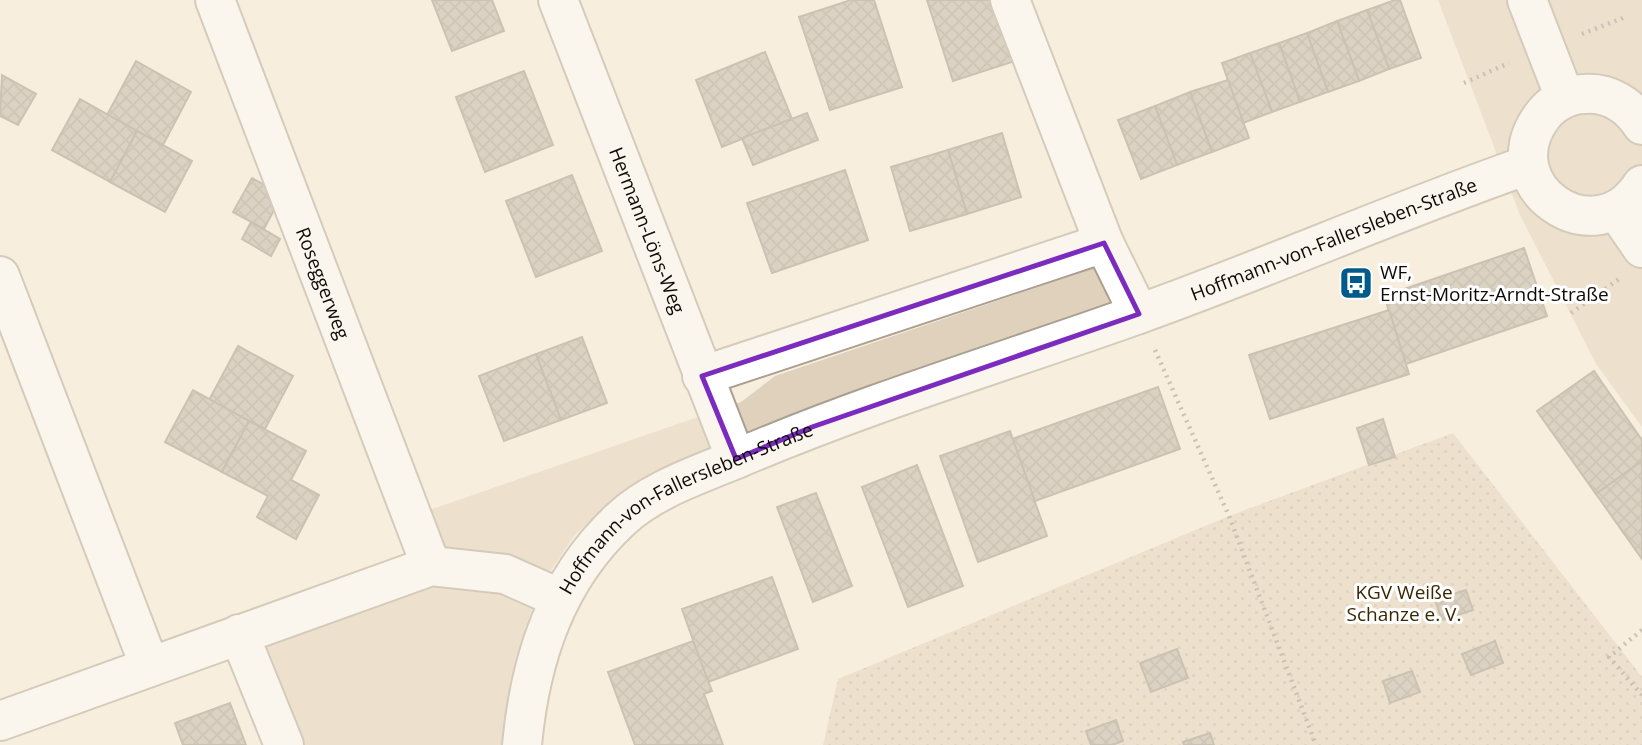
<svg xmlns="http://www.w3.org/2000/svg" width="1642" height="745" font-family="'Open Sans',sans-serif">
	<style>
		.grass { fill: #dfd1bb }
		.park { fill: url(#park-dots) }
		.building { fill: url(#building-cross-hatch); stroke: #968c7e; stroke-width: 2 }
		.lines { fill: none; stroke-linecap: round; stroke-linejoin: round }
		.minor-casing { stroke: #a9a091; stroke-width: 42 }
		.path { stroke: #928b80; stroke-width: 4.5; stroke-dasharray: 2 5; stroke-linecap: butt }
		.minor { stroke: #fff; stroke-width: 38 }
		.marked { fill: none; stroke: #7b2cbf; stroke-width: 5; stroke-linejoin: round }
		.labels { text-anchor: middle; stroke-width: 6; stroke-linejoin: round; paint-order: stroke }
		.street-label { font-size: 19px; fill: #0e0b06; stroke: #fff }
		.poi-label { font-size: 19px; fill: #0e0b06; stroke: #fff; text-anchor: start }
		.park-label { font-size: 19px; fill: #3a2600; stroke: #fff }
	</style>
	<defs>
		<pattern id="park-dots" width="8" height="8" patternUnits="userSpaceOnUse" patternTransform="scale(1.75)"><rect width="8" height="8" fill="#dfd1bb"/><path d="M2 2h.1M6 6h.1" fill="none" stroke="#beb29f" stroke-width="1.8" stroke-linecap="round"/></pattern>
		<pattern id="building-cross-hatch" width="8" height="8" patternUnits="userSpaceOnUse" patternTransform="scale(1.75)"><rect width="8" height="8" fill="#b9afa0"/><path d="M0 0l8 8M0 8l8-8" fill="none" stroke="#9e9588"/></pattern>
	</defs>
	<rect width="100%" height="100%" fill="#f8eede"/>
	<g class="grass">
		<path d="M1438,0h204v427l-46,-63 -76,-149z"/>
		<path d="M1097,267l14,36 -347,124 -107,45 -47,29 -36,35 -35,52 -23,69 -13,88h-219l-45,-111 192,-68 -19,-50 329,-114 34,-26z"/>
	</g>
	<path class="park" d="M1453,433l189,244v68h-819l15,-66 391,-163z"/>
	<g class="building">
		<path d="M432,0h60l12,31 -52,20z"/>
		<path d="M851,0h23l28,87 -72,23 -31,-93z"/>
		<path d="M927,0h75l19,59 -68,22z"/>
		<path d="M1395,0h5l21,58 -32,11 -22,-59z"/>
		<path d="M1367,10l22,59 -30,12 -22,-60z"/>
		<path d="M1337,21l22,60 -31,11 -21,-59z"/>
		<path d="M1307,33l21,59 -28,10 -21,-59z"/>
		<path d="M1279,43l21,59 -28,10 -22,-59z"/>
		<path d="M765,52l27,67 -70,28 -26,-67z"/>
		<path d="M1250,53l22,59 -29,11 -21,-60z"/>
		<path d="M136,61l55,31 -28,53 -56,-30z"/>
		<path d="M524,71l29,74 -68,27 -29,-75z"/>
		<path d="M2,75l34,19 -18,31 -18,-9z"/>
		<path d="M1228,80l21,58 -37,14 -22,-60z"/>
		<path d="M1190,92l22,60 -35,13 -22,-59z"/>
		<path d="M80,99l57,32 -27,51 -58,-32z"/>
		<path d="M1155,106l22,59 -36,14 -23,-59z"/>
		<path d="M807,113l11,27 -65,25 -11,-27z"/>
		<path d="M137,131l55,30 -27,51 -55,-30z"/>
		<path d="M1002,133l19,64 -54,17 -19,-64z"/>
		<path d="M948,150l19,64 -57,17 -19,-64z"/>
		<path d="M845,170l23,70 -96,33 -25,-70z"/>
		<path d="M572,175l30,76 -66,26 -30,-76z"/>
		<path d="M252,178l30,17 -18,34 -31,-17z"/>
		<path d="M251,222l29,17 -9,17 -29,-17z"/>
		<path d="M1524,248l23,68 -141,48 -22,-68z"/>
		<path d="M1389,310l20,64 -139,45 -21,-64z"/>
		<path d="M582,337l25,66 -46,17 -25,-66z"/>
		<path d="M238,346l55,30 -28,53 -56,-29z"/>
		<path d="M536,354l25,66 -57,21 -25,-65z"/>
		<path d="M1594,371l48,69v21l-46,33 -59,-83z"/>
		<path d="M1158,387l22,62 -145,52 -23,-62z"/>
		<path d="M193,390l56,31 -27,51 -57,-30z"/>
		<path d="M1383,419l12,38 -26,8 -12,-37z"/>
		<path d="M249,421l57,30 -15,29 28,15 -23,44 -39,-22 11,-21 -46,-24z"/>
		<path d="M1010,431l37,105 -69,26 -38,-106z"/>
		<path d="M1642,461v98l-46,-65z"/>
		<path d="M917,465l46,121 -55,21 -46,-120z"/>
		<path d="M816,493l36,93 -39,16 -36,-95z"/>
		<path d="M772,577l26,72 -90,33 -26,-73z"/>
		<path d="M1466,590l7,20 -31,10 -7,-20z"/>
		<path d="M693,641l19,50 -8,3 19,51h-88l-27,-73z"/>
		<path d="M1495,641l8,22 -32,12 -9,-21z"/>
		<path d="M1177,649l11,29 -37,14 -11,-29z"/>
		<path d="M1412,671l8,21 -30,11 -7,-22z"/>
		<path d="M230,703l16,42h-63l-8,-22z"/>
		<path d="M1116,720l7,21 -11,4h-21l-5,-14z"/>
		<path d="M1210,733l4,12h-30l-1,-3z"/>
	</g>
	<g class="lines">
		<defs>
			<g id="minor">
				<path id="s1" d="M215,0l216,566"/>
				<path id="s2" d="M558,0l178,459"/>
				<path d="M1010,0l94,243 35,71"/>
				<path d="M1527,0l38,98"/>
				<path d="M1642,125c-13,-20 -33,-33 -58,-31 -15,0 -32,9 -41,21 -54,70 52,144 99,70"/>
				<path d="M1616,210l26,38"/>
				<path d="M0,276l150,391"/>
				<path d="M702,376l402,-133"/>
				<path d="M239,634l45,111"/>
				<path d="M0,721l431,-155 74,8 54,24"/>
				<path id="s3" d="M522,745c8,-86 34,-166 99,-226 32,-30 80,-45 120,-62 129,-55 263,-95 395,-142 132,-47 260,-104 392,-150"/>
			</g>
		</defs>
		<use href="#minor" class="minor-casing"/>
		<g class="path">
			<path d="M1582,34l41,-16"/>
			<path d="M1464,83l45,-20"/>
			<path d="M1571,313l48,-34"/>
			<path d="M1155,350l74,166 87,229"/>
			<path d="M1642,630l-33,27 33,38"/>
		</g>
		<use href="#minor" class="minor"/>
	</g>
	<path d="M0 0H1642V745H0ZM1104,243l35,71 -327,113 -76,32 -34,-83z" fill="#f8eede" fill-opacity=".55" fill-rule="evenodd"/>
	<path class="marked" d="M1104,243l35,71 -327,113 -76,32 -34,-83z"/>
	<defs>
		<symbol id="bus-square" viewBox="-11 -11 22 22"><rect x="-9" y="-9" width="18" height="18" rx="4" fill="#005b8b" stroke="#fff"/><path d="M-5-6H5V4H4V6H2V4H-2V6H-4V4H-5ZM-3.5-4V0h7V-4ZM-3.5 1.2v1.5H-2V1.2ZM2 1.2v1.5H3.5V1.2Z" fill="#fff"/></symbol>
	</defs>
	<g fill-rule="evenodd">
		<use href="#bus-square" x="1337" y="264" width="38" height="38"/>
	</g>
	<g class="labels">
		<g class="street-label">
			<text dy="7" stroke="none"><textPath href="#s2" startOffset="247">Hermann-Löns-Weg</textPath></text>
			<text dy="7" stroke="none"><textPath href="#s3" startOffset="1020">Hoffmann-von-Fallersleben-Straße</textPath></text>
			<text dy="7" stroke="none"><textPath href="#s1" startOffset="303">Roseggerweg</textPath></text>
			<text dy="7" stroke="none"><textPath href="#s3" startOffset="312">Hoffmann-von-Fallersleben-Straße</textPath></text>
		</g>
		<g class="poi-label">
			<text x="1380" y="279">WF,<tspan x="1380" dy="22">Ernst-Moritz-Arndt-Straße</tspan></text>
		</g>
		<g class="park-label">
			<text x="1404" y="599">KGV Weiße<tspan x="1404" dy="22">Schanze e. V.</tspan></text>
		</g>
	</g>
</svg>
